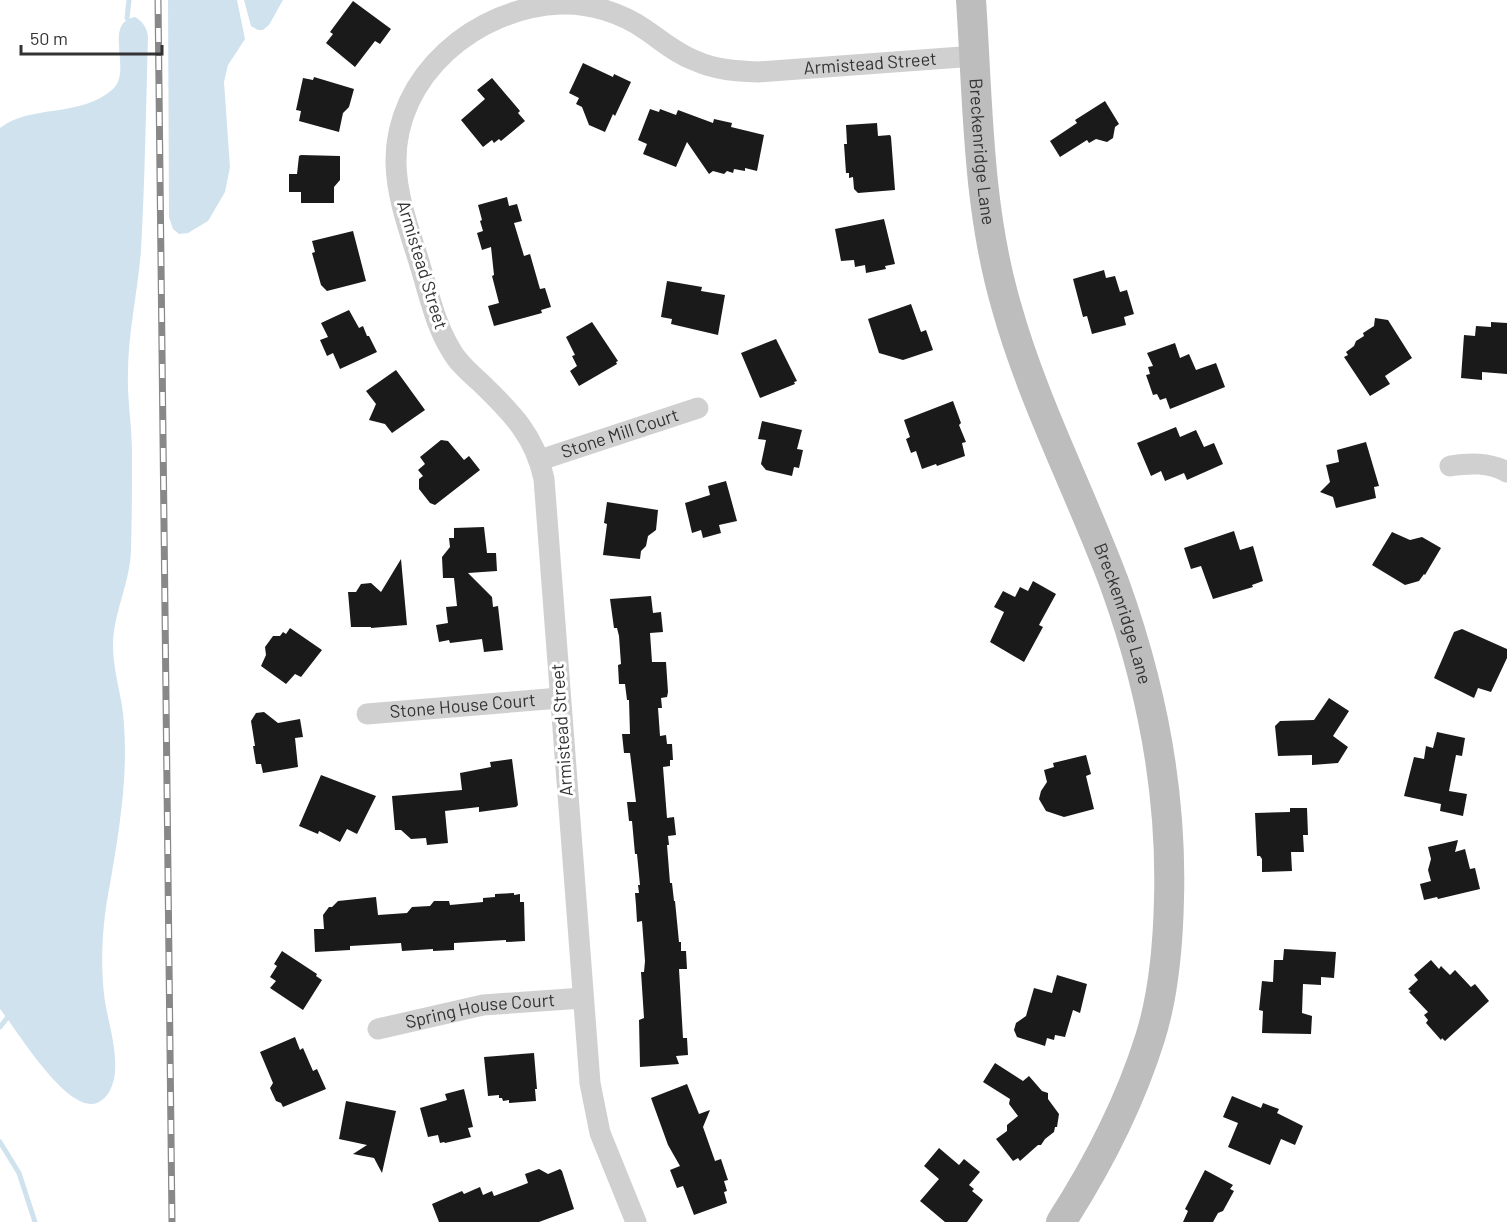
<svg xmlns="http://www.w3.org/2000/svg" width="1507" height="1222" font-family="Barlow,sans-serif">
	<style>
		.water { fill: #cfe2ee }
		.lines { fill: none; stroke-linecap: round; stroke-linejoin: round }
		.stream { stroke: #cfe2ee; stroke-width: 5 }
		.building { fill: #1a1a1a }
		.street { stroke: #d0d0d0; stroke-width: 21 }
		.secondary { stroke: #bdbdbd; stroke-width: 30 }
		.rail-casing { stroke: #888; stroke-width: 7 }
		.rail { stroke: #fff; stroke-width: 4.5; stroke-dasharray: 14; stroke-linecap: butt }
		.labels { text-anchor: middle; stroke-width: 6; stroke-linejoin: round; paint-order: stroke }
		.street-label { font-size: 18px; fill: #333; stroke: #fff }
	</style>
	<rect width="100%" height="100%" fill="#fff"/>
	<g class="water">
		<path d="M168,0h69l8,39 -17,26 -4,17 6,85 -5,25 -17,29 -20,12 -9,1 -6,-5 -4,-12z"/>
		<path d="M244,0h39l-14,25 -6,5h-5l-7,-4z"/>
		<path d="M135,17c8,5 11,9 13,19 -2,71 -3,143 -7,214 -3,41 -13,82 -13,123 -1,26 4,53 4,79 0,33 0,66 -1,98 -1,34 -18,63 -18,96 0,27 10,52 11,79 4,53 -5,107 -14,159 -7,35 -10,73 -6,110 3,25 13,52 11,78 -1,12 -6,26 -18,31 -30,11 -80,-73 -97,-94v-881c31,-24 81,-10 113,-39 20,-18 -11,-66 22,-72z"/>
	</g>
	<g class="lines">
		<g class="stream">
			<path d="M127,18l2,-18"/>
			<path d="M0,1027l7,-9"/>
			<path d="M0,1142l19,31 16,49"/>
		</g>
	</g>
	<g class="building">
		<path d="M353,1l38,28 -11,15 -5,-3 -20,26 -29,-24 7,-9 -3,-2z"/>
		<path d="M583,63l30,14 1,-3 17,8 -16,34 -2,-2 -8,18 -16,-7 -7,-18 -6,-3 3,-6 -10,-5z"/>
		<path d="M314,77l40,12 -5,18 -6,6 -4,19 -40,-11 2,-10 -5,-1 7,-32 10,2z"/>
		<path d="M492,78l28,33 -2,2 7,8 -24,20 -2,-2 -5,4 -2,-3 -9,7 -22,-27 24,-21 -8,-9z"/>
		<path d="M1105,101l14,23 -4,3 -2,11 -6,4 -11,-3 -7,4 -2,-3 -27,17 -10,-16 27,-18 -2,-3z"/>
		<path d="M650,109l9,3 1,-3 16,6 2,-5 35,13 1,-4 18,4 -1,4 33,8 -7,36 -12,-3v3l-11,-2 -1,4 -6,-2 -3,3 -11,-3 -4,3 -22,-32 -11,25 -33,-13 4,-10 -9,-4z"/>
		<path d="M877,123l1,13 12,-1 1,2 4,53 -37,3 -4,-4 -1,-12 -4,1v-5h-3l-2,-29h3l-1,-19z"/>
		<path d="M301,155l39,1v24l-6,7v16h-33v-11h-12v-18h8l2,-18z"/>
		<path d="M507,197l2,9 8,-2 5,17 -8,2 10,33 6,-2 10,35 5,-1 6,19 -10,3 1,3 -48,13 -6,-20 11,-3 -7,-27 2,-1 -3,-28 -9,3 -5,-17 6,-2 -3,-10 2,-1 -4,-15z"/>
		<path d="M884,219l11,45 -10,2 1,3 -20,4 -1,-8 -10,2 -1,-7 -13,1 -6,-32z"/>
		<path d="M353,231l13,50 -39,10 -6,-6 -9,-32 3,-1 -3,-11z"/>
		<path d="M1104,270l2,8 9,-2 5,16 7,-2 7,24 -10,3 2,8 -34,9 -5,-18 -4,1 -10,-38z"/>
		<path d="M667,281l35,6 -1,4 24,4 -7,40 -47,-11 1,-5 -11,-2z"/>
		<path d="M911,304l10,28 5,-2 7,20 -30,10 -24,-7 -11,-34z"/>
		<path d="M349,310l10,18 4,-2 4,10h2l8,16 -37,17 -7,-16 -6,3 -7,-16 8,-3 -7,-14z"/>
		<path d="M1375,318l13,2 24,38 -27,18 5,8 -20,12 -26,-39 4,-2 -2,-3 8,-6 2,-5 8,-5 -1,-3 11,-7z"/>
		<path d="M592,322l26,39 -2,1 1,2 -38,22 -9,-15 7,-5 -5,-10 3,-1 -9,-18z"/>
		<path d="M1491,322l16,1v51l-25,-2v8l-21,-2 3,-43 11,1 1,-10 15,1z"/>
		<path d="M776,339l21,42 -3,1 1,2 -35,14 -19,-45z"/>
		<path d="M1175,343l5,15 9,-4 7,16 20,-7 9,24 -55,22 -4,-11 -6,2 -3,-6 -4,1 -7,-20 4,-1 -2,-7 5,-1 -6,-13z"/>
		<path d="M396,370l29,40 -33,23 -7,-9 -16,-4 7,-16 -10,-13z"/>
		<path d="M953,401l8,22 -2,2 7,17 -4,1 3,13 -28,10 -1,-2 -14,5 -6,-18 -5,2 -5,-14 4,-2 -6,-17z"/>
		<path d="M762,421l40,9 -5,19 6,1 -4,18 -5,-1 -2,9 -26,-6 -5,-6 5,-24 -8,-1z"/>
		<path d="M1176,427l4,10 16,-7 8,17 10,-4 9,21 -36,16 -3,-7 -19,8 -4,-10 -10,5 -14,-33z"/>
		<path d="M441,440l7,1 16,19 5,-4 11,14 -45,35 -5,-2 -11,-14v-10l4,-3 -5,-6 7,-6 -5,-7z"/>
		<path d="M1366,442l13,44 -5,1 2,11 -40,10 -3,-11 -13,-5 10,-10 -4,-17 13,-3 -2,-12z"/>
		<path d="M726,481l11,40 -18,4 2,8 -18,5 -2,-8 -9,3 -7,-30 25,-8 -2,-9z"/>
		<path d="M607,502l51,8 -2,20 -8,6 -2,10 -5,5 -1,8 -37,-4 4,-31 -3,-1z"/>
		<path d="M484,527l3,26h9l1,18 -29,2 24,24 1,10 5,-1 5,44 -19,2 -2,-13 -32,4 -1,-3 -10,2 -3,-17 12,-2 -2,-16 11,-1 -3,-28h-11l-1,-21 8,-10 -1,-9h5v-10z"/>
		<path d="M1234,531l6,19 13,-4 10,35 -11,4 1,2 -40,12 -12,-33 -10,3 -7,-21z"/>
		<path d="M1392,532l18,8 12,-3 19,11 -16,27 -1,-1 -5,7 -14,4 -33,-20z"/>
		<path d="M401,559l6,66 -36,3v-1h-20l-3,-35h8l5,-8 10,-1 10,9z"/>
		<path d="M1033,581l23,13 -17,31 4,2 -19,35 -34,-20 14,-30 -10,-5 9,-16 12,6 5,-10 8,4z"/>
		<path d="M651,596l2,17 8,-1 2,20 -13,1 2,29h14l2,30 -1,5 -6,1 1,10h-4l2,28 6,-1 1,9h5l1,16h-3v6l-7,1 4,51 7,-1 2,18 -8,1 1,9h-2l3,38h2l2,18h1l4,41h2v9h5l1,18h-8l4,69h4l1,17 -12,1 3,8 -39,3 -1,-47 5,-2 -3,-46h3l1,-11 -3,-40 -5,1 -1,-17 -1,-12h4l-1,-8h2l-3,-31h-2l-3,-33h-3l-2,-19h9l-6,-49h-6l-2,-19h8l-1,-34h-2l-2,-16h-6l-1,-19 3,-1 -2,-28 -2,-8h-3l-4,-29z"/>
		<path d="M290,628l32,22 -21,27 -6,-3 -9,10 -25,-18 5,-11 -1,-8 8,-11h7l3,-4 3,2z"/>
		<path d="M1462,629l45,20v9l-16,34 -13,-4 -4,10 -40,-20 20,-46z"/>
		<path d="M1329,698l20,13 -16,25 15,11 -10,16 -26,2v-10l-34,1 -3,-30 5,-5 34,-1z"/>
		<path d="M264,712l14,11 22,-4 3,18 -8,1 3,29 -35,6 -2,-9h-5l-3,-18h2l-4,-25 5,-8z"/>
		<path d="M1437,732l28,6 -3,18 -6,-1 -7,36 18,3 -4,22 -23,-5 1,-7 -37,-8 10,-39 10,2 2,-13 7,2z"/>
		<path d="M1086,755l5,19 -5,2 8,33 -30,8 -18,-6 -7,-12 2,-8 6,-9 -3,-12 10,-3 -1,-4z"/>
		<path d="M512,759l6,46 -2,2 -37,5v-5l-34,4 3,32 -21,2 -1,-7 -15,1 -10,-9h-6l-3,-34 70,-6 -2,-17 31,-6 -1,-5z"/>
		<path d="M321,775l55,21 -19,38 -10,-5 -7,13 -21,-11 -1,3 -19,-8z"/>
		<path d="M1290,808h17l1,27h-5l1,17h-13l1,19 -30,1v-13l-2,-3h-3l-2,-43 35,-1z"/>
		<path d="M1458,840l-3,12 10,-3 5,20 5,-1 5,21 -42,10 -1,-2 -13,3 -4,-16 11,-3 -3,-11 3,-11 -3,-12z"/>
		<path d="M514,893v2l6,-1v8h4l1,39 -19,1v-2l-52,3v7l-21,1v-2l-31,2 -1,-8 -51,3v4l-35,2 -1,-23h10l-1,-14 6,-8h3l6,-6 38,-4 2,18 29,-2 5,-6 18,-1 4,-5h15l1,4 33,-3v-4l12,-1v-3z"/>
		<path d="M1284,949l52,3 -2,26 -13,-1v8l-18,-1 -1,29 10,3 -1,18 -49,-1 1,-22 -4,-1 3,-29 11,1 1,-22h9z"/>
		<path d="M282,951l35,23 -1,2 6,4 -19,30 -33,-22 6,-7 -6,-4 7,-11 -3,-2z"/>
		<path d="M1431,960l8,9 2,-3 9,9 5,-5 16,17 4,-3 14,17 -44,40 -3,-3 -1,2 -15,-17 2,-3 -4,-5 4,-3 -19,-20 2,-1 -3,-2 10,-9 -4,-5z"/>
		<path d="M1057,975l30,9 -7,29 -7,-3 -8,27 -10,-2 -1,5 -7,-2 -2,8 -28,-9 -3,-7 2,-7 10,-7 8,-28 18,5z"/>
		<path d="M295,1037l5,13 3,-2 10,23 4,-2 9,20 -43,18 -2,-4 -5,-2 -6,-13 3,-5 -13,-31z"/>
		<path d="M534,1053l3,36h-2l1,12 -27,2v-3l-6,1 -1,-3h-3v-3l-11,1 -4,-39z"/>
		<path d="M995,1063l28,18 6,-5 13,15 6,2v6l11,15 -2,13h-2l-1,5 -9,7 -4,6h-3l-18,16 -2,-3 -5,3 -17,-22 11,-8v-6l11,-9 -9,-12 1,-5 -27,-17z"/>
		<path d="M687,1084l12,30 11,-4 -7,17 12,34 6,-2 7,21 -4,1 3,10 -3,1 3,11 -33,12 -11,-29 -6,2 -7,-18 10,-4 -12,-21 -17,-47z"/>
		<path d="M464,1089l9,38 -5,1 3,9 -26,6 -1,-1 -4,1 -2,-8 -10,2 -8,-29 27,-8 -2,-6z"/>
		<path d="M1232,1096l29,12 2,-5 16,6 -2,4 26,13 -8,19 -14,-6 -11,26 -42,-18 10,-24 -15,-6z"/>
		<path d="M346,1101l50,10 -14,62 -8,-15 -21,-4 14,-9 -28,-6z"/>
		<path d="M939,1148l20,17 5,-6 16,13 -11,13 5,4 -2,2 11,9 -16,22h-22l-25,-21 19,-22 -15,-13z"/>
		<path d="M539,1169l9,5 12,-5 2,2 12,38 -35,13h-100l-7,-18 30,-13 2,3 16,-7 3,8 9,-4 2,5 34,-13 -3,-9z"/>
		<path d="M1205,1170l28,15 -3,4 4,2 -11,20 -5,2 -5,9h-30l5,-11 -3,-2z"/>
	</g>
	<g class="lines">
		<g class="street">
			<path id="s1" d="M540,460l158,-52"/>
			<path d="M1450,466c19,-3 39,-4 57,6"/>
			<path id="s2" d="M367,714l193,-16"/>
			<path id="s3" d="M378,1029l105,-24 100,-7"/>
			<path id="s4" d="M636,1222l-36,-89 -10,-50 -46,-604c-9,-43 -32,-66 -63,-96 -11,-10 -23,-20 -30,-33 -16,-26 -22,-56 -31,-85 -10,-33 -23,-66 -24,-101 -2,-89 81,-157 165,-160 29,-1 61,9 85,26 16,11 31,24 50,31 20,9 40,10 62,11l217,-16"/>
		</g>
		<path class="secondary" id="s5" d="M971,0c7,102 6,205 35,305 27,97 74,186 109,280 37,103 57,205 54,314 -1,46 -5,95 -19,139 -21,67 -51,125 -89,184"/>
		<defs>
			<path id="rail" d="M158,0l14,1222"/>
		</defs>
		<use href="#rail" class="rail-casing"/>
		<use href="#rail" class="rail"/>
	</g>
	<g class="labels">
		<g class="street-label">
			<text dy="6" stroke="none"><textPath href="#s4" startOffset="1688">Armistead Street</textPath></text>
			<text dy="6" stroke="none"><textPath href="#s5" startOffset="152">Breckenridge Lane</textPath></text>
			<text transform="translate(422 265) rotate(73)" y="6">Armistead Street</text>
			<text dy="6" stroke="none"><textPath href="#s1" startOffset="84">Stone Mill Court</textPath></text>
			<text dy="6" stroke="none"><textPath href="#s5" startOffset="638">Breckenridge Lane</textPath></text>
			<text dy="6" stroke="none"><textPath href="#s2" startOffset="96">Stone House Court</textPath></text>
			<text transform="translate(562 730) rotate(-94)" y="6">Armistead Street</text>
			<text dy="6" stroke="none"><textPath href="#s3" startOffset="104">Spring House Court</textPath></text>
		</g>
	</g>
	<path d="M21 45v9h141v-9" fill="none" stroke="#333333" stroke-width="3"/>
	<text x="30" y="45" font-size="18" fill="#333333" stroke="#ffffff" stroke-width="4.5" paint-order="stroke">50 m</text>
</svg>
